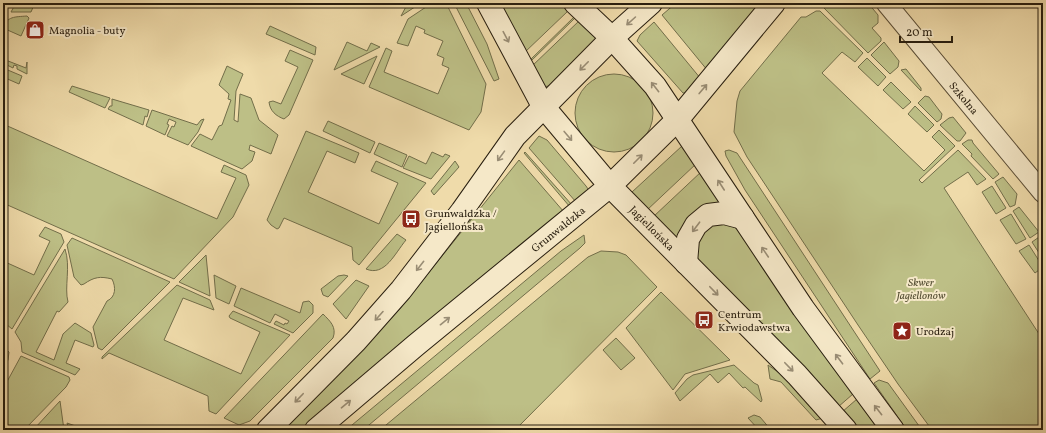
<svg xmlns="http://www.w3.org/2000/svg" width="1046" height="433" font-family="Vollkorn,serif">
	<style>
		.green { fill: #bdbf86; stroke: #726e4a }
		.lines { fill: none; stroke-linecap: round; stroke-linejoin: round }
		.street-casing { stroke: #5a4d36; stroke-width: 21 }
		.secondary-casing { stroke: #281e0f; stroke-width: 24 }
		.street { stroke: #f5e8c8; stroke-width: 19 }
		.secondary { stroke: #f5e8c8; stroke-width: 22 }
		.oneway { stroke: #998d75 }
		.labels { text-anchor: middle; stroke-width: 4; stroke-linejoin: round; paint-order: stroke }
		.poi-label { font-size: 11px; fill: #281e0f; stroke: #f5e8c8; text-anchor: start }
		.street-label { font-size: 11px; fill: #281e0f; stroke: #f5e8c8 }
		.park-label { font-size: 11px; font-style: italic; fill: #554e33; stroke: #f5e8c8 }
	</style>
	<rect width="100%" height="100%" fill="#efdbaa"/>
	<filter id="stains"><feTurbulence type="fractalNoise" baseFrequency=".005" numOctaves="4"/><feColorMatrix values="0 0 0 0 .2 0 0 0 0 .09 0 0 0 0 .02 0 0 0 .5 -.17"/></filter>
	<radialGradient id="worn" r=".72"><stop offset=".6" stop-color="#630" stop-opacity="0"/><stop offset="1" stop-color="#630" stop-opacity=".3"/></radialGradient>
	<g class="green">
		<path d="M16,3h17l1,2 -3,7h-20z"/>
		<path d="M408,3h13l-20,13z"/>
		<path d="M432,3h14l40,81 -5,28 -12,18 -100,-43 17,-39 6,3 -8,21 54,22 11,-26 -7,-3 2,-7 -7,-3 6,-14 -19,-8 1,-3 -9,-4 -8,20 -11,-3 11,-24z"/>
		<path d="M454,3h12l21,41 12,35 -5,2z"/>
		<path d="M498,3h61l9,8 -44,42z"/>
		<path d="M676,3h87l-55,68 -46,-56z"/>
		<path d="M825,3h43l10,12v8l-6,5 9,10v3l-13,12 -44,-45z"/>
		<path d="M816,11h4l43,42 -8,9 -13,-10 -20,21 102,98 21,-21 -13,-13 7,-7 16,16 -36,34 3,3 36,-33 28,29 -9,6 -9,-13 -24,16 99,152v90h-111l-34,-46 -40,-59 -111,-168 -13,-25 3,-31 3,-10 61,-74h5z"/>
		<path d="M27,16l2,2 -8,18 -18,-8c4,-12 12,-11 24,-12z"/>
		<path d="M575,16l1,1 -46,45 -1,-1z"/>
		<path d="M580,20l17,18 -2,3 -46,45 -7,1 -11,-20z"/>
		<path d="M654,22l47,57 -14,14h-4l-46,-52 3,-6z"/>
		<path d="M270,26l46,21 -1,8 -49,-21z"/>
		<path d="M347,42l20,9 4,-8 9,4 -46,23z"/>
		<path d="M884,42l15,19 -1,6 -8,7 -19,-19z"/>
		<path d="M290,50l23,10 -24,55 -5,4c-8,-3 -14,-8 -15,-17l4,-1 8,3 17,-37 -13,-6z"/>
		<path d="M377,56l-13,28 -23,-10z"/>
		<path d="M867,58l19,19 -8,9 -20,-19z"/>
		<path d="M3,59l23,9 1,-6v12l-10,-5v-3l-3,-1 -1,3 -10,-5z"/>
		<path d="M227,66l16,8 -7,17 -2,29 4,2 2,-28 11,4 8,22 19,15 -7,19 -21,-9 -1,5 6,2 -3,9 -10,8 -51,-23 9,-12 12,6 7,-14 3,-1 9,-25 -3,-1 1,-5 -10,-9z"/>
		<path d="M3,68l19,8 -3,8 -16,-7z"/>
		<path d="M906,69l15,19v3l-20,-21z"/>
		<circle cx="614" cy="113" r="39"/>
		<path d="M891,82l20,20 -8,7 -20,-19z"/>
		<path d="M72,86l38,12 -5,10 -36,-16z"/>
		<path d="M925,96l4,1 13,17 -1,5 -4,3 -19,-19z"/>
		<path d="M112,99l37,11 -2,7 -2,-1 -2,9 -35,-16 2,-3h2z"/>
		<path d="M915,106l19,19 -7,7 -19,-18z"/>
		<path d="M152,110l45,15 4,-5 3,-1 -6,13 -10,13 -21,-9 5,-10 2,1 2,-5 -7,-3 -2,5 2,1 -4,10 -19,-9z"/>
		<path d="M953,117l13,16 -6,8h-3l-17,-16 9,-7z"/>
		<path d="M328,121l47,21 -5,11 -47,-22z"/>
		<path d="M3,124l214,95 19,-41 -15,-6 3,-7 22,10 3,10 -16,32 -59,62 -171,-76z"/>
		<path d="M306,131l53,22 -4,10 -28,-12 -19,41 71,32 19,-41 -27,-12 5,-10 50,22 -67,82 -6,-5 -1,-13 -68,-29 -5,10 -2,1 -6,-4 -4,-5z"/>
		<path d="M539,136l8,4 39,46 2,3 -1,4 -11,9 -47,-54z"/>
		<path d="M968,140h4l1,3 26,31 -6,5 -22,-23 1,-2 -10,-10z"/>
		<path d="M379,143l28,12 -5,12 -28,-13z"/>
		<path d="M682,146l15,17 -51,48 -14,-16v-3z"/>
		<path d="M729,150l8,3 143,218 -10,8 -125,-189 -19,-34 -1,-5z"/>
		<path d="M432,152l11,5 2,-3 5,2 -19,23 -28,-11 6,-12 17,8z"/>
		<path d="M525,152l47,53 -2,2 -46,-54z"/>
		<path d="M519,160l45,52 -230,190 -30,28h-22l116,-119z"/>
		<path d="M455,161l4,6 -25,28 -3,-4z"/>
		<path d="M702,171l22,34 -45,38 -26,-26z"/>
		<path d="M1003,177l14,17 -2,11 -5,2 -15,-25z"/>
		<path d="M992,186l14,22 -10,6 -14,-22z"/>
		<path d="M1019,207l20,25 -9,6 -17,-27z"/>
		<path d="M1011,214l15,25 -10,5 -16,-24z"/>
		<path d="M714,223l14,1 12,6 113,164 -15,13 -141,-148 1,-22z"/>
		<path d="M45,227l16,7 3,8 -52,87 -6,-5 -3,-7v-56l31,14 16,-34 -11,-5z"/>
		<path d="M397,234l9,6c-11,13 -21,37 -40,29z"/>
		<path d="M584,235l1,8 -5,5 -217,182h-17l215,-179z"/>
		<path d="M1042,235l1,1v23l-11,-17z"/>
		<path d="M72,238l98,44 -68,68 -4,-2 -5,-21 14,-26c9,-4 9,-14 5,-22 -12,-3 -18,-2 -28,5l-3,1 -7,-8 -7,-32z"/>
		<path d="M1029,245l14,22 -8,6 -16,-22z"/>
		<path d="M65,249c6,18 -1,38 3,53l-9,10 -2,-1 -21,41 18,8 9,-26 12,-11 16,10 3,12 -1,2 -18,-7 -9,23 14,6 -5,6 -53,-23 -1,-10 -6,-10z"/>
		<path d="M601,251l17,1 8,3 31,32 -142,143h-135l208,-173z"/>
		<path d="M206,255l4,41 -31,-14z"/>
		<path d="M214,275l22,11 -7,18 -13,-6z"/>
		<path d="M344,275l4,1 -20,21 -5,-2 -2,-6 17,-13z"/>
		<path d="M356,280l13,6 -23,33 -13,-15z"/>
		<path d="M177,285l33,15 4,10 -31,-12 -19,42 77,34 19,-42 -30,-14 -1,-2 4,-5 57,24 -74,79 -7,-3 -1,-15 -99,-43 -7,6v-2z"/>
		<path d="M241,288l59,25 3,-11 6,-1 4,4v8l-20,20 -19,-9 2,-3 8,4 1,-2 2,1 2,-3 -14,-7 -5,9 -36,-17z"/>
		<path d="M661,292l69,68 -45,14 -12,16 -47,-62z"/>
		<path d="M323,314c7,7 14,13 10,24l-83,83 -11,4 -15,-7z"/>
		<path d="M616,338l19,20 -14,12 -18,-20z"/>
		<path d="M7,350l2,2 -1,8 -5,9v-15z"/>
		<path d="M21,356l48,21 1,3 -4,7 -42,43h-21v-41z"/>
		<path d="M734,365l20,18 4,2 4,15 -1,2 -16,-15 -2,1 -14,-15 -11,10 -8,-9 -30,27 -5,-8 12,-14 6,-4z"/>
		<path d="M768,365l17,12 38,41 -7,2 -35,-38 -11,-3z"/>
		<path d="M879,380l9,3 34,47h-15l-33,-47z"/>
		<path d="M857,399l24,31h-24l-15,-18z"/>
		<path d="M60,401l4,29 -30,-1z"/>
		<path d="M754,415l6,2 11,13h-12l-11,-12z"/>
		<path d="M67,423l17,6 -15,1z"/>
	</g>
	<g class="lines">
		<defs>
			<path id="street" d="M886,3l157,190"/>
			<g id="secondary">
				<path d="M488,3l55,103 67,80 187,189 49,55"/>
				<path d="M575,3l37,35 43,48 148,222 90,122"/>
				<path d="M686,263l2,-24 8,-14 12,-10 16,-2 19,5"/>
				<path d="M268,430l88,-89 45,-51 61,-79 53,-75 97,-98 39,-35"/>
				<path d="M316,430l100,-85 194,-159 68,-67 96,-116"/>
			</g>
		</defs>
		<use href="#street" class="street-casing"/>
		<use href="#secondary" class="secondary-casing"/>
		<use href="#street" class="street"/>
		<use href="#secondary" class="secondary"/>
	</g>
	<defs><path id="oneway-shaft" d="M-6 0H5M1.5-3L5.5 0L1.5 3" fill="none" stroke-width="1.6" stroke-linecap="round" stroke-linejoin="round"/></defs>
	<g class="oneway">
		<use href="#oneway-shaft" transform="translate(631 21) rotate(138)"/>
		<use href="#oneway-shaft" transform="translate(506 37) rotate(62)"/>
		<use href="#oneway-shaft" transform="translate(584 66) rotate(135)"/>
		<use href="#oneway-shaft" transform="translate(655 87) rotate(-128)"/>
		<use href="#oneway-shaft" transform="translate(703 89) rotate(-50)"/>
		<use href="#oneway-shaft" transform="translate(568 136) rotate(50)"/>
		<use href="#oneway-shaft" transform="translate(501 156) rotate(126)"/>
		<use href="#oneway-shaft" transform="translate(638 159) rotate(-45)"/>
		<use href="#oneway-shaft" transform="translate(721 185) rotate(-123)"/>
		<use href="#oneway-shaft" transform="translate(696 227) rotate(127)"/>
		<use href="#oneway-shaft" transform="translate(765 252) rotate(-124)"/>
		<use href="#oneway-shaft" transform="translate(420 266) rotate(128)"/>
		<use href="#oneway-shaft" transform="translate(714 291) rotate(46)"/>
		<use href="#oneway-shaft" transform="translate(379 316) rotate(132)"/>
		<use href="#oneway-shaft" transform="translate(445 321) rotate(-39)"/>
		<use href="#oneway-shaft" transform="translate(839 359) rotate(-127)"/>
		<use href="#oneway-shaft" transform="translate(789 367) rotate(46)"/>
		<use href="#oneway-shaft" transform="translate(299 398) rotate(134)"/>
		<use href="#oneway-shaft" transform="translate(346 404) rotate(-40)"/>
		<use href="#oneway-shaft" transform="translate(878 410) rotate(-128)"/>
	</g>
	<defs>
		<symbol id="shop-square" viewBox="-11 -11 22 22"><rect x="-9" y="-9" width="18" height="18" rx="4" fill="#8f2418" stroke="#f5e8c8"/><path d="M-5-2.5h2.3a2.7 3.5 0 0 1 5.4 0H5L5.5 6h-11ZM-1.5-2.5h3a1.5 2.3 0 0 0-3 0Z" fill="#fff"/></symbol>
		<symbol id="bus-square" viewBox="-11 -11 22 22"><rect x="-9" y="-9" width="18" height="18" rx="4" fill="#8f2418" stroke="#f5e8c8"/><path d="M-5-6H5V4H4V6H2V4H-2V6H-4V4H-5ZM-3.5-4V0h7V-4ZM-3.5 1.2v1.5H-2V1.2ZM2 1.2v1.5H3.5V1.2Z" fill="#fff"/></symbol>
		<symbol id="sight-square" viewBox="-11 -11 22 22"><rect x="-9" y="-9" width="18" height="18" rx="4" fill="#8f2418" stroke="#f5e8c8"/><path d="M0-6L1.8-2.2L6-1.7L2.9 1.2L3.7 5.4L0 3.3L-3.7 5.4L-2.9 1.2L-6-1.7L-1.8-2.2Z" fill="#fff"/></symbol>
	</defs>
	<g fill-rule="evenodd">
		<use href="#shop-square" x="24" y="19" width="22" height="22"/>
		<use href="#bus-square" x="400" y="208" width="22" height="22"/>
		<use href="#bus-square" x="693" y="309" width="22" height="22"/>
		<use href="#sight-square" x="891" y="320" width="22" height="22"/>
	</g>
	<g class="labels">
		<g class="poi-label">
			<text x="49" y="34">Magnolia - buty</text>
			<text x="425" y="217">Grunwaldzka /<tspan x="425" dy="13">Jagiellońska</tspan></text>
			<text x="718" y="318">Centrum<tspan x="718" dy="13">Krwiodawstwa</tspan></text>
			<text x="916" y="335">Urodzaj</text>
		</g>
		<g class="street-label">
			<text transform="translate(964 98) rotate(50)" y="4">Szkolna</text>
			<text transform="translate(652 228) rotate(45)" y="4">Jagiellońska</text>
			<text transform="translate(558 229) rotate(-39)" y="4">Grunwaldzka</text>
		</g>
		<g class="park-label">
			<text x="921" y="286">Skwer<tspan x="921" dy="13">Jagiellonów</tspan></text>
		</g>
	</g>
	<rect width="1046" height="433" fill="none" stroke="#efdbaa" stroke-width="16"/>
	<rect x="4" y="4" width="1038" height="425" fill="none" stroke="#281e0f" stroke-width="2"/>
	<rect x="8" y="8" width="1030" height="417" fill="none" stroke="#281e0f"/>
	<path d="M900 36v6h52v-6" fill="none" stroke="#281e0f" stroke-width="2"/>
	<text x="906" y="36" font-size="12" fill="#281e0f" stroke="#f5e8c8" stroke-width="3" paint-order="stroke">20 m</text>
	<rect width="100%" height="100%" filter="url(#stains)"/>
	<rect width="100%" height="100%" fill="url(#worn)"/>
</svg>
